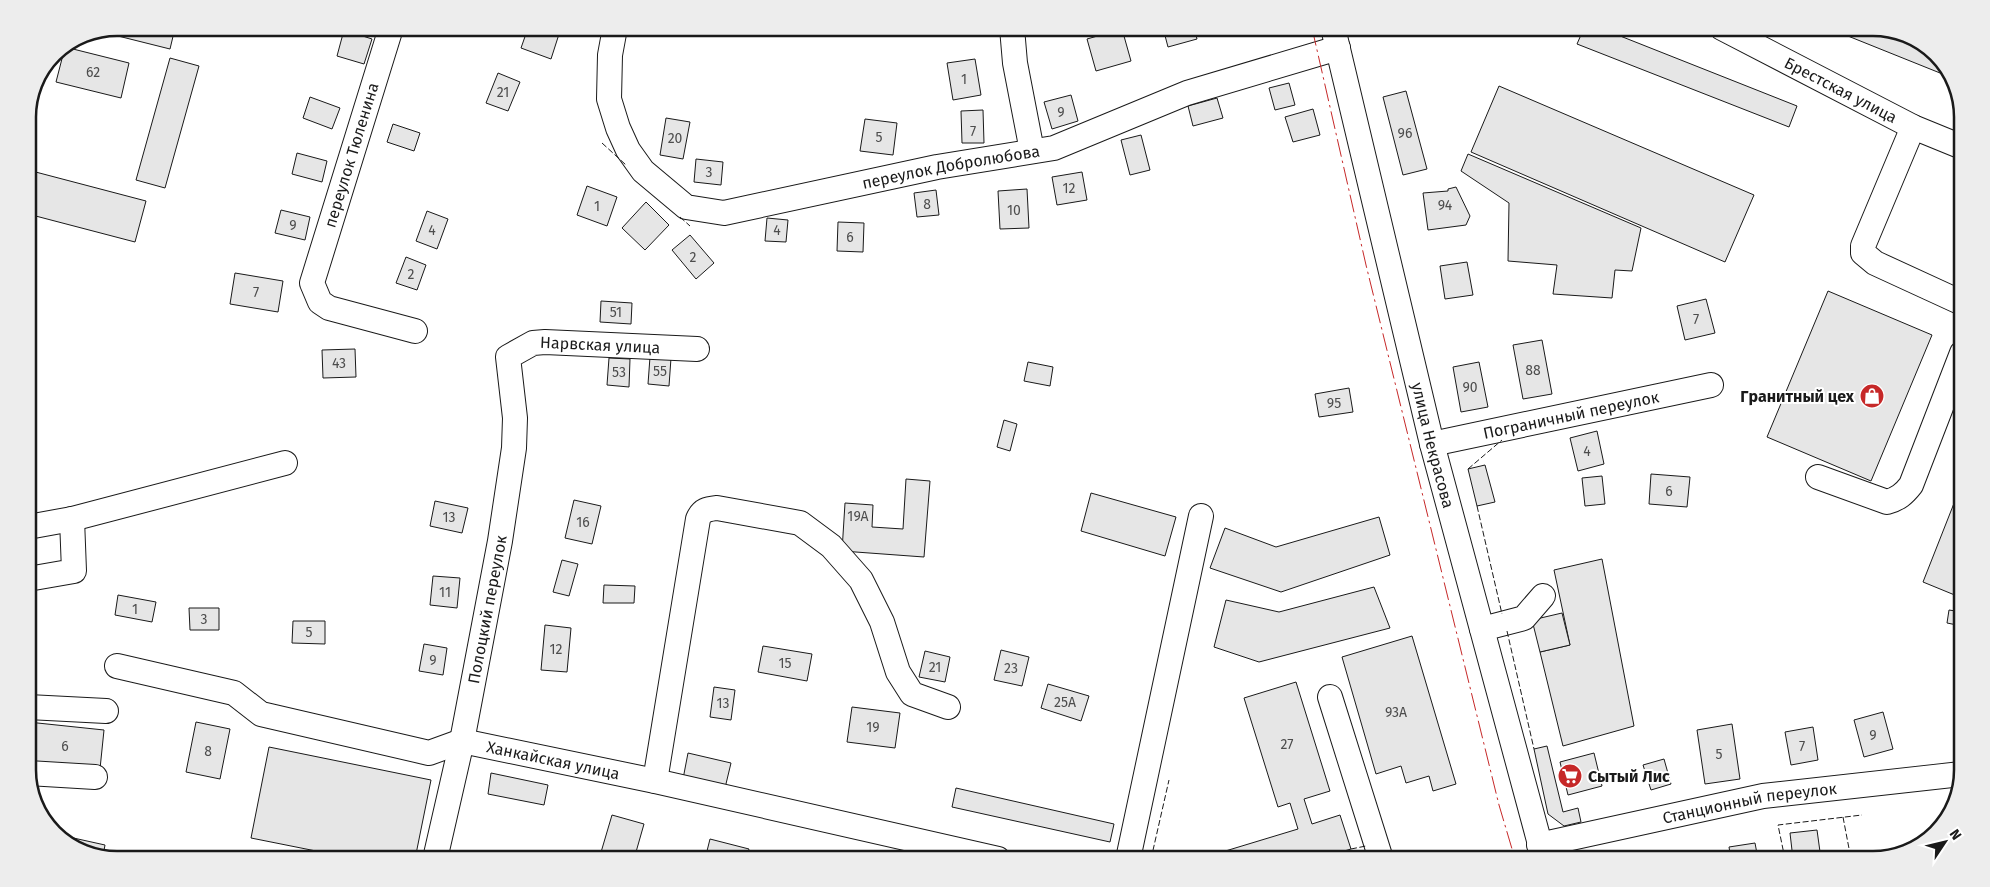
<svg xmlns="http://www.w3.org/2000/svg" width="1990" height="887" font-family="'Fira Sans',sans-serif">
	<style>
		.building { fill: #e6e6e6; stroke: #1a1a1a }
		.lines { fill: none; stroke-linecap: round; stroke-linejoin: round }
		.minor-casing { stroke: #1a1a1a; stroke-width: 26 }
		.minor { stroke: #fff; stroke-width: 24 }
		.fence { stroke: #1a1a1a; stroke-width: 1; stroke-dasharray: 6 2.5; stroke-linecap: butt }
		.power { stroke: #c62828; stroke-width: 1; stroke-dasharray: 18 4 2.5 4; stroke-linecap: butt }
		.labels { text-anchor: middle; stroke-width: 4; stroke-linejoin: round; paint-order: stroke }
		.number-label { font-size: 14px; fill: #4d4d4d }
		.street-label { font-size: 16px; fill: #1a1a1a; stroke: #fff }
		.poi-label { font-size: 16px; font-weight: bold; fill: #1a1a1a; stroke: #fff; text-anchor: end }
		.rim { fill: none; stroke: #1a1a1a; stroke-width: 2.5 }
	</style>
	<rect width="100%" height="100%" fill="#fff"/>
	<g class="building">
		<path d="M118,28h57l-5,21 -72,-18z"/>
		<path d="M528,28h22l10,3 -9,28 -30,-11z"/>
		<path d="M1163,28h31l3,11 -29,8z"/>
		<path d="M1584,28h16l197,78 -8,21 -212,-83z"/>
		<path d="M1828,28h44l35,6 40,33 3,10z"/>
		<path d="M1122,29l9,32 -35,10 -9,-32z"/>
		<path d="M344,30l28,9 -8,25 -27,-8z"/>
		<path d="M65,47l64,16 -8,35 -65,-16z"/>
		<path d="M170,58l29,8 -34,122 -29,-8z"/>
		<path d="M975,59l6,36 -28,5 -6,-37z"/>
		<path d="M498,73l22,9 -12,29 -22,-8z"/>
		<path d="M1289,83l6,22 -20,5 -6,-22z"/>
		<path d="M1499,86l255,109 -29,67 -254,-110z"/>
		<path d="M1406,91l21,78 -24,6 -20,-78z"/>
		<path d="M1071,95l7,26 -26,8 -8,-27z"/>
		<path d="M310,97l30,11 -8,21 -29,-11z"/>
		<path d="M1217,98l6,20 -30,8 -5,-20z"/>
		<path d="M1313,109l7,26 -27,7 -8,-25z"/>
		<path d="M983,110l1,33h-22l-1,-32z"/>
		<path d="M666,118l24,4 -7,37 -23,-4z"/>
		<path d="M865,119l32,4 -4,32 -33,-4z"/>
		<path d="M393,124l27,9 -6,18 -27,-9z"/>
		<path d="M1141,135l9,35 -20,5 -9,-35z"/>
		<path d="M297,153l30,8 -5,21 -30,-8z"/>
		<path d="M1468,154l173,74 -9,43 -17,-1 -3,28 -59,-4 4,-29 -49,-4 1,-58 -48,-32z"/>
		<path d="M696,159l27,3 -2,23 -27,-3z"/>
		<path d="M28,170l118,31 -11,41 -107,-28z"/>
		<path d="M1082,172l5,28 -30,5 -5,-28z"/>
		<path d="M587,186l30,11 -10,29 -30,-11z"/>
		<path d="M1456,187l14,29 -4,9 -38,5 -5,-37 25,-2v-2z"/>
		<path d="M1027,189l2,39 -29,1 -2,-38z"/>
		<path d="M936,190l3,25 -22,2 -3,-24z"/>
		<path d="M646,202l23,23 -24,25 -23,-22z"/>
		<path d="M281,210l29,7 -5,23 -30,-7z"/>
		<path d="M427,211l21,8 -11,30 -21,-8z"/>
		<path d="M767,218l21,2 -2,22 -21,-1z"/>
		<path d="M838,222l26,1 -1,29 -26,-1z"/>
		<path d="M690,235l24,28 -18,16 -24,-29z"/>
		<path d="M406,257l20,8 -9,25 -21,-7z"/>
		<path d="M1467,262l6,33 -28,4 -5,-33z"/>
		<path d="M235,273l48,8 -5,31 -48,-8z"/>
		<path d="M1828,291l104,44 -61,146 -104,-44z"/>
		<path d="M1706,299l9,34 -30,7 -8,-34z"/>
		<path d="M601,301l31,2 -1,21 -31,-2z"/>
		<path d="M1542,340l10,54 -29,5 -10,-54z"/>
		<path d="M355,349l1,28 -33,1 -1,-28z"/>
		<path d="M650,357l21,1 -2,28 -21,-2z"/>
		<path d="M609,358l21,1 -1,28 -22,-2z"/>
		<path d="M1028,362l25,5 -3,19 -26,-5z"/>
		<path d="M1479,362l9,45 -27,5 -8,-45z"/>
		<path d="M1349,388l4,24 -34,5 -4,-23z"/>
		<path d="M1004,420l13,4 -7,27 -13,-4z"/>
		<path d="M1597,431l7,33 -26,7 -8,-33z"/>
		<path d="M1485,465l10,37 -18,4 -9,-37z"/>
		<path d="M1651,474l39,3 -3,30 -38,-3z"/>
		<path d="M1602,476l3,28 -20,2 -3,-28z"/>
		<path d="M906,479l24,2 -6,76 -82,-6 3,-48 28,2 -1,22 31,2z"/>
		<path d="M1962,483v115l-39,-16z"/>
		<path d="M1091,493l85,24 -11,39 -84,-25z"/>
		<path d="M574,500l27,6 -9,38 -27,-6z"/>
		<path d="M435,501l33,7 -6,25 -32,-7z"/>
		<path d="M1379,517l11,38 -109,37 -71,-24 15,-40 51,19z"/>
		<path d="M1602,559l32,167 -71,20 -23,-94 30,-7 -16,-75z"/>
		<path d="M562,560l16,4 -9,32 -16,-4z"/>
		<path d="M433,576l27,2 -3,30 -27,-3z"/>
		<path d="M604,585l31,1 -1,17h-31z"/>
		<path d="M1374,587l16,41 -131,34 -45,-15 12,-47 53,12z"/>
		<path d="M118,595l38,7 -4,20 -37,-7z"/>
		<path d="M189,608h30v22h-29z"/>
		<path d="M1949,610l13,2v14l-15,-3z"/>
		<path d="M1562,613l8,32 -30,7 -8,-32z"/>
		<path d="M293,621h32v23l-33,-1z"/>
		<path d="M545,625l26,3 -4,44 -26,-2z"/>
		<path d="M1412,636l44,148 -23,7 -4,-15 -23,7 -5,-17 -25,8 -34,-117z"/>
		<path d="M424,644l23,4 -4,27 -24,-4z"/>
		<path d="M763,646l49,8 -5,27 -49,-9z"/>
		<path d="M1001,650l28,7 -7,29 -28,-6z"/>
		<path d="M925,651l25,6 -5,25 -26,-5z"/>
		<path d="M1296,682l34,109 -26,8 8,25 28,-9 11,34 -34,10h-118l99,-30 -8,-26 -12,4 -34,-109z"/>
		<path d="M1048,684l41,12 -8,25 -40,-13z"/>
		<path d="M714,687l21,3 -4,30 -21,-3z"/>
		<path d="M852,707l48,6 -5,35 -48,-6z"/>
		<path d="M1883,712l10,37 -29,8 -10,-37z"/>
		<path d="M28,722l76,8 -4,39 -72,-7z"/>
		<path d="M196,722l34,7 -10,50 -34,-7z"/>
		<path d="M1732,724l8,55 -35,5 -8,-54z"/>
		<path d="M1813,727l5,33 -27,5 -6,-33z"/>
		<path d="M1547,746l16,66 15,-4 3,14 -17,4 -16,-12 -14,-65z"/>
		<path d="M269,747l162,33 -16,79h-59l-105,-21z"/>
		<path d="M688,753l43,10 -6,25 -42,-9z"/>
		<path d="M1594,753l8,33 -34,9 -8,-33z"/>
		<path d="M1664,759l7,25 -20,6 -8,-25z"/>
		<path d="M491,773l57,12 -4,20 -56,-11z"/>
		<path d="M956,788l158,36 -4,18 -158,-35z"/>
		<path d="M612,815l32,9 -10,35h-35z"/>
		<path d="M1817,830l4,29h-28l-3,-26z"/>
		<path d="M60,835l45,10 -2,11 -20,-3z"/>
		<path d="M710,839l39,10 -3,10h-41z"/>
		<path d="M1755,843l3,16h-27l-2,-12z"/>
		<path d="M1627,853l1,6h-26z"/>
		<path d="M1691,855l2,4h-22z"/>
	</g>
	<g class="lines">
		<defs>
			<g id="minor">
				<path d="M391,28l-79,255 8,19 9,6 86,23"/>
				<path id="s1" d="M615,28l-5,27 -1,44 9,29 10,22 15,21 43,36 38,6 213,-46 117,-19 133,-55 151,-45"/>
				<path d="M1012,28l3,35 17,88"/>
				<path id="s2" d="M1333,28l99,416 112,415"/>
				<path id="s3" d="M1722,28l191,99 49,20"/>
				<path d="M1913,127l-50,119v7l12,10 87,40"/>
				<path id="s4" d="M1432,444l279,-59"/>
				<path d="M1818,477l69,25c11,-3 17,-8 24,-17l51,-132"/>
				<path d="M28,527l44,-8 213,-56"/>
				<path d="M28,579l46,-8 -2,-52"/>
				<path d="M1482,629l42,-11 19,-22"/>
				<path id="s5" d="M117,666l117,27 27,21 168,39 33,-12 193,40 343,78"/>
				<path d="M1330,697l51,162"/>
				<path d="M28,707l78,4"/>
				<path d="M28,773l67,4"/>
				<path d="M655,781l43,-262c4,-9 9,-10 19,-11l83,15 31,23 30,34 21,42 16,50 14,22 36,13"/>
				<path id="s6" d="M1539,845l224,-49 198,-22"/>
				<path id="s7" d="M435,859l27,-118 38,-200 14,-93 1,-30 -7,-61 25,-14 12,-1 152,7"/>
				<path d="M1128,859l73,-343"/>
			</g>
		</defs>
		<use href="#minor" class="minor-casing"/>
		<use href="#minor" class="minor"/>
		<g class="fence">
			<path d="M602,143l24,22"/>
			<path d="M680,217l10,9"/>
			<path d="M1468,469l34,-29"/>
			<path d="M1477,506l25,108"/>
			<path d="M1507,631l27,118"/>
			<path d="M1843,817l8,42"/>
			<path d="M1351,849l15,-3"/>
			<path d="M1151,859l18,-79"/>
			<path d="M1785,859l-7,-34 84,-10"/>
		</g>
		<path class="power" d="M1312,28l54,237 133,540 16,54"/>
	</g>
	<defs>
		<symbol id="shop-disc" viewBox="-11 -11 22 22"><circle r="9.5" fill="#c62828" stroke="#fff"/><path d="M-5-2.5h2.3a2.7 3.5 0 0 1 5.4 0H5L5.5 6h-11ZM-1.5-2.5h3a1.5 2.3 0 0 0-3 0Z" fill="#fff"/></symbol>
		<symbol id="supermarket-disc" viewBox="-11 -11 22 22"><circle r="9.5" fill="#c62828" stroke="#fff"/><path d="M-6-5.5h2.5l.6 2H6L4.5 2H-2.5L-4.4-4H-6ZM-1.5 3.2a1.3 1.3 0 1 0 .1 0ZM3 3.2a1.3 1.3 0 1 0 .1 0Z" fill="#fff"/></symbol>
	</defs>
	<g fill-rule="evenodd">
		<use href="#shop-disc" x="1858" y="382" width="28" height="28"/>
		<use href="#supermarket-disc" x="1556" y="762" width="28" height="28"/>
	</g>
	<g class="labels">
		<g class="number-label">
			<text x="93" y="77">62</text>
			<text x="964" y="84">1</text>
			<text x="503" y="97">21</text>
			<text x="1061" y="117">9</text>
			<text x="973" y="136">7</text>
			<text x="1405" y="138">96</text>
			<text x="879" y="142">5</text>
			<text x="675" y="143">20</text>
			<text x="709" y="177">3</text>
			<text x="1069" y="193">12</text>
			<text x="927" y="209">8</text>
			<text x="1445" y="210">94</text>
			<text x="597" y="211">1</text>
			<text x="1014" y="215">10</text>
			<text x="293" y="230">9</text>
			<text x="432" y="235">4</text>
			<text x="777" y="235">4</text>
			<text x="850" y="242">6</text>
			<text x="693" y="262">2</text>
			<text x="411" y="279">2</text>
			<text x="256" y="297">7</text>
			<text x="616" y="317">51</text>
			<text x="1696" y="324">7</text>
			<text x="339" y="368">43</text>
			<text x="1533" y="375">88</text>
			<text x="660" y="376">55</text>
			<text x="619" y="377">53</text>
			<text x="1470" y="392">90</text>
			<text x="1334" y="408">95</text>
			<text x="1587" y="456">4</text>
			<text x="1669" y="496">6</text>
			<text x="858" y="521">19А</text>
			<text x="449" y="522">13</text>
			<text x="583" y="527">16</text>
			<text x="445" y="597">11</text>
			<text x="135" y="614">1</text>
			<text x="204" y="624">3</text>
			<text x="309" y="637">5</text>
			<text x="556" y="654">12</text>
			<text x="433" y="665">9</text>
			<text x="785" y="668">15</text>
			<text x="935" y="672">21</text>
			<text x="1011" y="673">23</text>
			<text x="1065" y="707">25А</text>
			<text x="723" y="708">13</text>
			<text x="1396" y="717">93А</text>
			<text x="873" y="732">19</text>
			<text x="1873" y="740">9</text>
			<text x="1287" y="749">27</text>
			<text x="65" y="751">6</text>
			<text x="1802" y="751">7</text>
			<text x="208" y="756">8</text>
			<text x="1719" y="759">5</text>
		</g>
		<g class="street-label">
			<text dy="6" stroke="none"><textPath href="#s3" startOffset="134">Брестская улица</textPath></text>
			<text transform="translate(351 155) rotate(-73)" y="6">переулок Тюленина</text>
			<text dy="6" stroke="none"><textPath href="#s1" startOffset="478">переулок Добролюбова</textPath></text>
			<text dy="6" stroke="none"><textPath href="#s7" startOffset="606">Нарвская улица</textPath></text>
			<text dy="6" stroke="none"><textPath href="#s4" startOffset="142">Пограничный переулок</textPath></text>
			<text dy="6" stroke="none"><textPath href="#s2" startOffset="429">улица Некрасова</textPath></text>
			<text dy="6" stroke="none"><textPath href="#s7" startOffset="255">Полоцкий переулок</textPath></text>
			<text dy="6" stroke="none"><textPath href="#s5" startOffset="455">Ханкайская улица</textPath></text>
			<text dy="6" stroke="none"><textPath href="#s6" startOffset="215">Станционный переулок</textPath></text>
		</g>
		<g class="poi-label">
			<text x="1854" y="402">Гранитный цех</text>
			<text x="1588" y="782" text-anchor="start">Сытый Лис</text>
		</g>
	</g>
	<path d="M0 0H1990V887H0ZM117 36H1873A81 81 0 0 1 1954 117V770A81 81 0 0 1 1873 851H117A81 81 0 0 1 36 770V117A81 81 0 0 1 117 36Z" fill="#ededed" fill-rule="evenodd"/>
	<path class="rim" d="M117 36H1873A81 81 0 0 1 1954 117V770A81 81 0 0 1 1873 851H117A81 81 0 0 1 36 770V117A81 81 0 0 1 117 36Z"/>
	<g transform="translate(1945 842) rotate(55)" stroke="#ffffff" stroke-width="4" paint-order="stroke">
	<path d="M0-4L9 19L0 12L-9 19Z" fill="#1a1a1a"/>
	<text y="-8" font-size="14" font-weight="bold" text-anchor="middle" fill="#1a1a1a">N</text>
	</g>
</svg>
